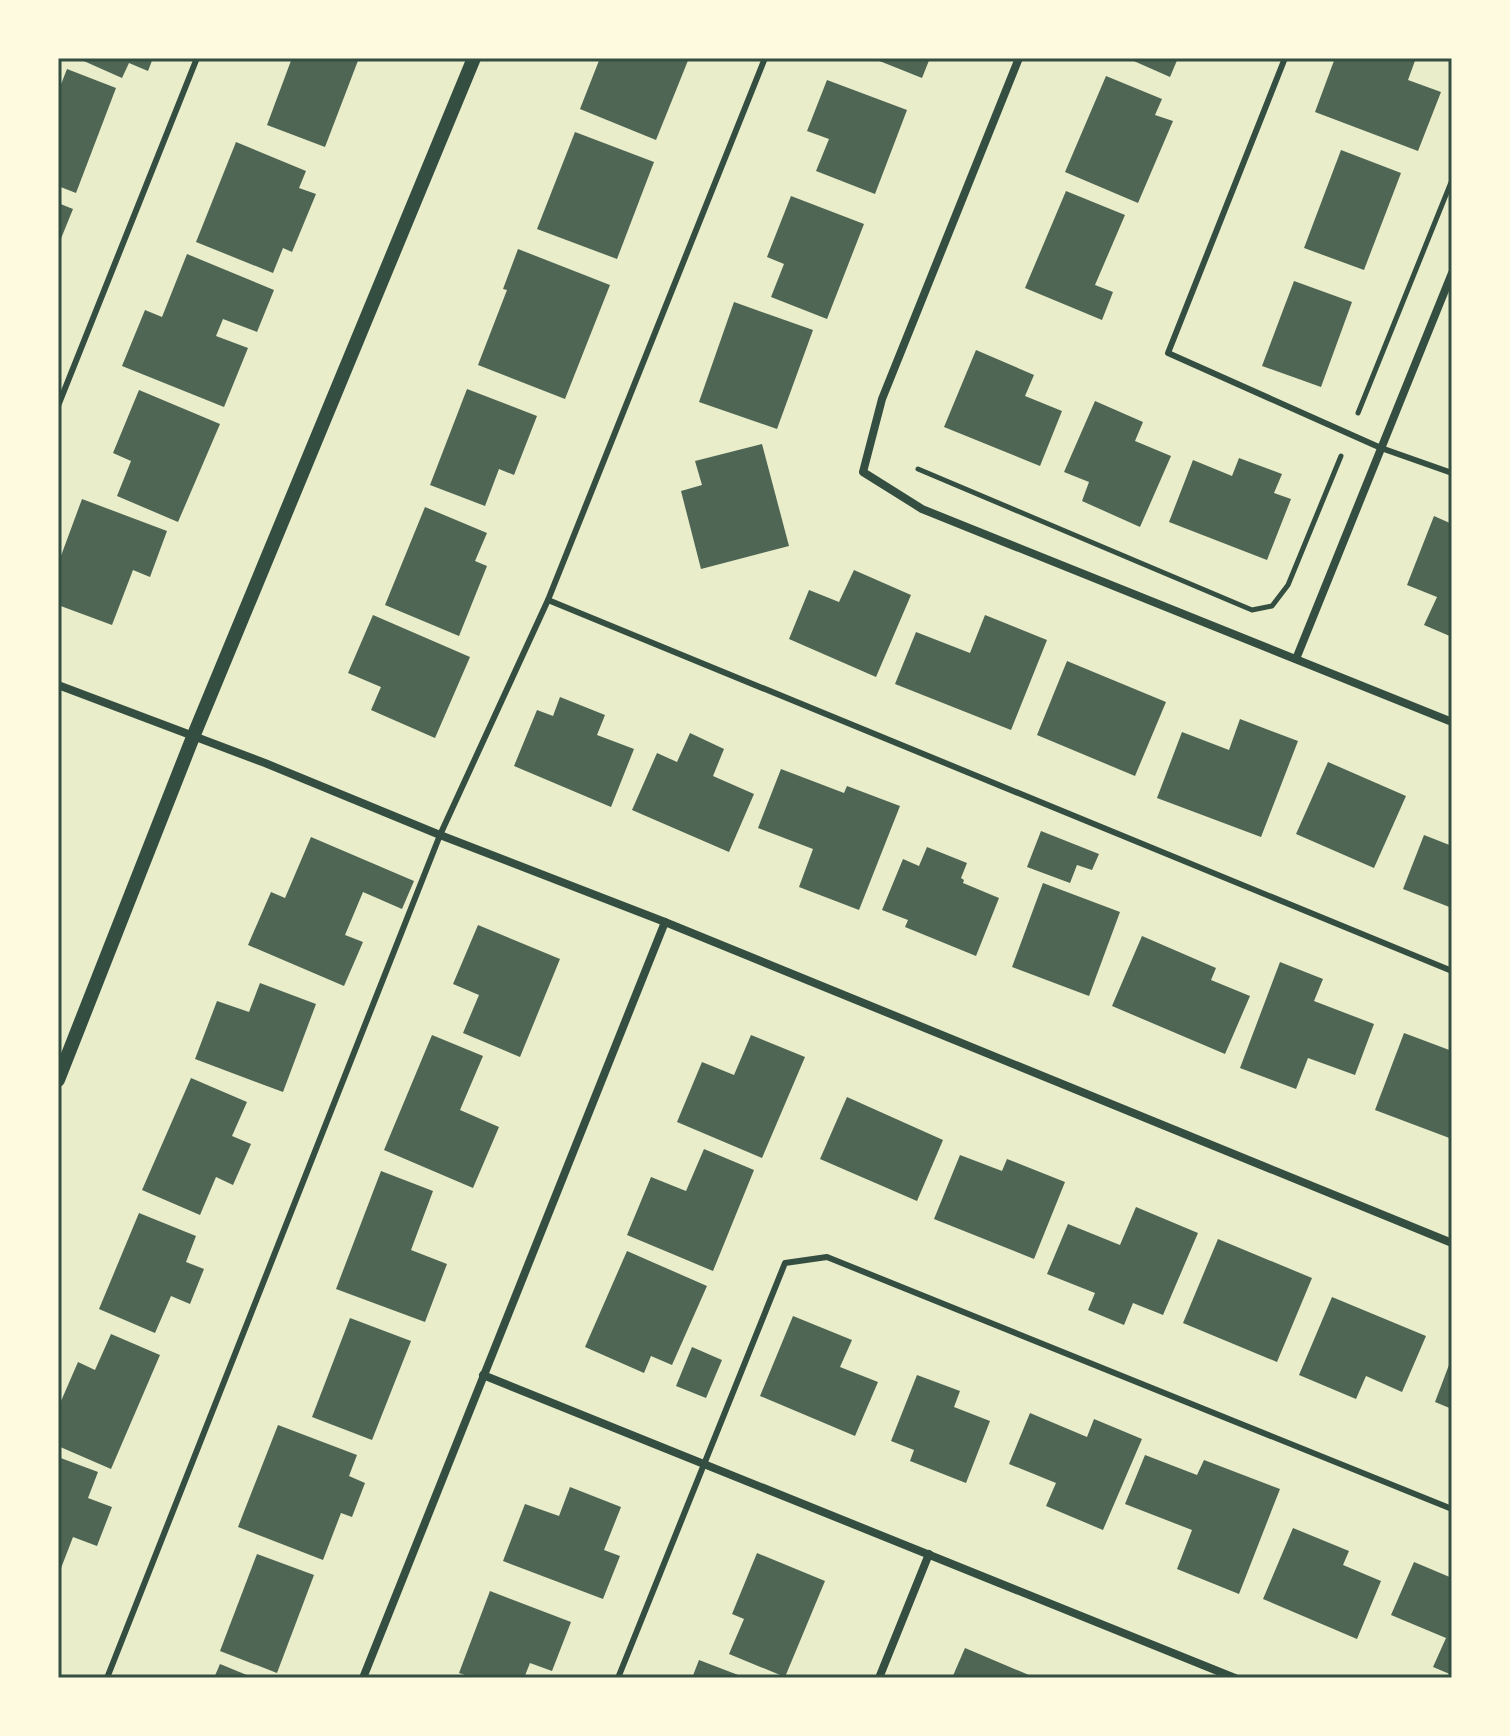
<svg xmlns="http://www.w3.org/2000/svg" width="1510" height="1736" font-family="'PT Serif',serif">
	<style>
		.building { fill: #4f6655 }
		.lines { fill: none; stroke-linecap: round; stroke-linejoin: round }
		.path { stroke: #344e41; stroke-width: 5 }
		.service { stroke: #344e41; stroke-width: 6 }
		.minor { stroke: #344e41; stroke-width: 8 }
		.tertiary { stroke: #344e41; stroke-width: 14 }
		.neatline { fill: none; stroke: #344e41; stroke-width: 3 }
	</style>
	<rect width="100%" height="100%" fill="#e9edc9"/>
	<g class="building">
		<path d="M77,58h76l-5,13 -19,-8 -7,15z"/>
		<path d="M292,58h67l-34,89 -58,-22z"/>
		<path d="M600,58h89l-33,82 -76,-31z"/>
		<path d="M872,58h58l-8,20z"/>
		<path d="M1127,58h51l-8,19z"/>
		<path d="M1335,58h81l-8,22 33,12 -23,59 -103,-39z"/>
		<path d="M67,69l49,19 -40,105 -18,-7v-94z"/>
		<path d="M1106,76l56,23 -7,16 18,6 -35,82 -73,-31z"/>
		<path d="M827,80l80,30 -32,84 -59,-23 13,-32 -22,-8z"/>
		<path d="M575,132l79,30 -37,97 -80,-30z"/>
		<path d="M236,142l70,29 -7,17 17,6 -24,58 -9,-4 -10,25 -77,-31z"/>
		<path d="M1341,150l60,23 -37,97 -60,-22z"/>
		<path d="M1066,191l59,24 -30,70 18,7 -11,28 -77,-32z"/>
		<path d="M791,196l73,28 -37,95 -56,-22 13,-33 -17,-7z"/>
		<path d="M58,203l15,6 -15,37z"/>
		<path d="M518,249l92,36 -45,114 -87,-34 29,-75 -4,-1z"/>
		<path d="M187,254l87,36 -17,42 -34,-13 -7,17 32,12 -24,59 -102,-41 23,-56 17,7z"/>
		<path d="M1294,281l58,21 -31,85 -59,-21z"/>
		<path d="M734,302l79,28 -36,99 -78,-27z"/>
		<path d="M976,350l58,25 -9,21 37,15 -22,55 -96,-39z"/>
		<path d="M467,389l70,27 -23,59 -15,-6 -14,37 -55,-21z"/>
		<path d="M139,390l81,34 -42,98 -61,-26 14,-35 -18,-8z"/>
		<path d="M1095,401l48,21 -8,19 36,15 -31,71 -58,-26 7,-19 -25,-10z"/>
		<path d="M762,444l27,102 -88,23 -20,-78 21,-6 -7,-24z"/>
		<path d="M1239,458l43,16 -8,19 17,6 -24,61 -98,-38 24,-62 39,16z"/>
		<path d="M82,499l85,32 -17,46 -17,-7 -21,55 -54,-20v-41z"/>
		<path d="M425,507l62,26 -12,28 12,5 -28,70 -74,-31z"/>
		<path d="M1434,516l18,8v113l-28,-12 13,-28 -30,-12z"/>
		<path d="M854,570l57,25 -35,82 -87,-38 20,-49 30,12z"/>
		<path d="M373,615l97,42 -35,81 -64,-28 10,-23 -33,-14z"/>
		<path d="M985,615l62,25 -36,90 -116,-46 21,-52 54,21z"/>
		<path d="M1067,661l99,41 -31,74 -98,-41z"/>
		<path d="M560,697l45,18 -8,20 37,14 -23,58 -97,-41 23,-56 16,6z"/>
		<path d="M1240,719l58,22 -37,96 -104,-39 25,-66 47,18z"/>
		<path d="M690,733l34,16 -11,27 41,18 -25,58 -97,-42 25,-57 20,9z"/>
		<path d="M1328,762l78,34 -32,72 -78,-34z"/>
		<path d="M781,769l63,24 3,-7 53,20 -41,104 -60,-23 14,-38 -55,-21z"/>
		<path d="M1041,831l58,23 -7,16 -15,-5 -7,18 -43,-16z"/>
		<path d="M1424,835l28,11v62l-49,-19z"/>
		<path d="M311,837l103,44 -12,28 -39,-17 -18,43 18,7 -19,44 -96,-41 23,-53 14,6z"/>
		<path d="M927,847l40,16 -6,15 3,2 -1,3 36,15 -23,58 -71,-29 3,-7 -26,-10 21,-51 16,7z"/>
		<path d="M1043,883l77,29 -31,84 -77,-29z"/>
		<path d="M478,925l82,34 -40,98 -57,-24 16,-38 -26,-11z"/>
		<path d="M1142,936l74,32 -5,12 39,16 -25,58 -113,-48z"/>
		<path d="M1280,962l43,17 -9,22 60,23 -19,51 -47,-17 -12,31 -56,-21z"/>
		<path d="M260,983l56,21 -33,88 -88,-33 22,-58 32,11z"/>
		<path d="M1404,1033l48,18v88l-77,-29z"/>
		<path d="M432,1035l51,21 -23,54 39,17 -26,61 -89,-38z"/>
		<path d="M751,1035l54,22 -43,101 -85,-36 25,-60 32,13z"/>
		<path d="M191,1078l56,24 -15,34 19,8 -18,41 -17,-8 -16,38 -58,-25z"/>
		<path d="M847,1097l96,43 -26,61 -97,-42z"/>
		<path d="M704,1149l50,21 -41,101 -86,-36 24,-58 35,14z"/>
		<path d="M960,1155l42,16 5,-12 58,23 -31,77 -100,-40z"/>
		<path d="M381,1171l52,20 -22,59 36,14 -22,58 -89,-33z"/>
		<path d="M1136,1207l62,26 -35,82 -30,-12 -9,22 -36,-15 7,-17 -48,-19 21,-50 52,21z"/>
		<path d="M139,1213l57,23 -10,26 18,7 -14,35 -19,-8 -16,37 -56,-24z"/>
		<path d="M1218,1239l94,39 -35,84 -94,-39z"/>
		<path d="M627,1251l80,35 -35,79 -21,-9 -7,17 -59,-26z"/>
		<path d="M1332,1297l94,39 -24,56 -36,-16 -10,23 -57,-24z"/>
		<path d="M793,1316l59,24 -12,27 38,15 -23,54 -95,-40z"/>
		<path d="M350,1318l61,23 -39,99 -60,-23z"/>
		<path d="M111,1334l49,21 -49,114 -53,-23v-38l20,-46 17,8z"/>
		<path d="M692,1347l30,13 -16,38 -30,-12z"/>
		<path d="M1452,1357v52l-17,-7z"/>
		<path d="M917,1375l43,16 -6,16 36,14 -24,62 -56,-22 4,-11 -23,-9z"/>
		<path d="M1030,1413l57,24 7,-18 48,20 -39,91 -57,-24 10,-23 -47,-19z"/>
		<path d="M278,1425l79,30 -8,21 16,7 -13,34 -11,-4 -18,47 -85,-33z"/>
		<path d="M1145,1455l52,20 7,-15 76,29 -41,105 -62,-25 15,-39 -67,-26z"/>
		<path d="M58,1457l40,15 -10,26 24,9 -15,39 -24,-9 -15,39z"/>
		<path d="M570,1487l51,20 -17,43 16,6 -17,43 -100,-38 22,-57 34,12z"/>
		<path d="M1293,1528l56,23 -6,14 38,16 -24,58 -94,-40z"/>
		<path d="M757,1553l68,28 -40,96 -56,-23 15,-35 -12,-5z"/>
		<path d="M257,1554l57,21 -37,98 -57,-22z"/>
		<path d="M1414,1562l38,16v97l-19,-8 13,-29 -55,-23z"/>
		<path d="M490,1591l81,31 -19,49 -22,-8 -6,15h-50l-15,-5z"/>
		<path d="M965,1648l71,30h-84z"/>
		<path d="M699,1660l47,18h-54z"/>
		<path d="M220,1664l34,14h-40z"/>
	</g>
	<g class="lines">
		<g class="path">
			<path d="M1358,413l94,-233"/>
			<path d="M918,469l334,141 20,-4 16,-21 53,-129"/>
		</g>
		<g class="service">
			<path d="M1285,58l-117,295 213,95 71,25"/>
			<path d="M58,406l139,-348"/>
			<path d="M548,600l904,371"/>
			<path d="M107,1678l333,-843 108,-235 217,-542"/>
			<path d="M618,1678l167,-415 42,-6 625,252"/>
		</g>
		<g class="minor">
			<path d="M1019,58l-137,341 -19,73 59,37 530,213"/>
			<path d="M1296,659l156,-386"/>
			<path d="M58,685l207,78 175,72 225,87 787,321"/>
			<path d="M483,1375l752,303"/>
			<path d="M363,1678l302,-756"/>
			<path d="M879,1678l50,-124"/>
		</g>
		<path class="tertiary" d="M58,1080l135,-343 281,-679"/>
	</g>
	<rect width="1510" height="1736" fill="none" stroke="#fefae0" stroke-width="120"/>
	<rect x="60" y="60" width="1390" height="1616" class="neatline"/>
</svg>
